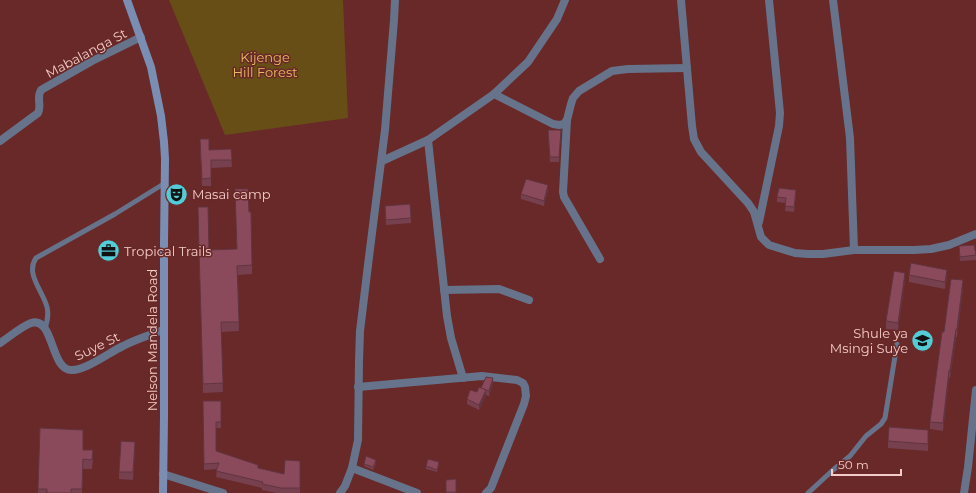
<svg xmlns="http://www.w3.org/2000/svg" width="976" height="493" font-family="Montserrat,sans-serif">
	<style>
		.green { fill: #674e17 }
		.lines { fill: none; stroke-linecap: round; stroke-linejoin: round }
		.service { stroke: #66738a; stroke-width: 5 }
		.minor { stroke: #66738a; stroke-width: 8 }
		.secondary { stroke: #7a8eb3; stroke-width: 8 }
		.wall { fill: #77404f }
		.shaded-wall { fill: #613440 }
		.building { fill: #8a4a5c; stroke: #613440 }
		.labels { text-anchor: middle; stroke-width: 3; stroke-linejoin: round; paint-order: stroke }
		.street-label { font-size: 13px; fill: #f3cbc8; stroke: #682928 }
		.park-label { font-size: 13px; fill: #e8bb62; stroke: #682928 }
		.poi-label { font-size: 13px; fill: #f3cbc8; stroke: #682928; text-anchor: start }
	</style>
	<rect width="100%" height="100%" fill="#682928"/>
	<path class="green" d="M169,0h174l5,118 -123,17z"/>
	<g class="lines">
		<g class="service">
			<path d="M45,329c2,-7 4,-14 2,-22 -4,-16 -22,-33 -11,-49l79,-44 50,-31"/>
			<path d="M808,493l25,-23 17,-14 16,-20 15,-12 4,-6 12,-74"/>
		</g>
		<g class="minor">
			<path d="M681,0l11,126 2,13 7,13 47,51 6,9 7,25 8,8 26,8 13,1h15l31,-4h60l17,-1 18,-4 27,-11"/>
			<path d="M833,0l17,138 4,112"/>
			<path d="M494,94l59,30 6,1 5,-1 3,-4 4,-16 2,-6 6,-7 33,-20 16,-2 59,-1"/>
			<path d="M567,120l-4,72 1,5 36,62"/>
			<path d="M428,140l19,176 4,22 12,40"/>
			<path d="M0,141l38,-28c4,-8 -2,-15 3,-23l51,-29 49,-24"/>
			<path d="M382,161l46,-21 66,-46 34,-32 29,-43 8,-19"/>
			<path d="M759,222l20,-96 1,-13 -11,-113"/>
			<path d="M444,290l55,-1 30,11"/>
			<path d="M0,343c8,-5 22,-17 31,-20 23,-7 19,46 40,47 14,1 39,-18 52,-24 13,-7 27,-11 40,-16"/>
			<path d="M358,387l124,-11 35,4 6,3 2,4 1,9 -2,8 -33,84 -5,5"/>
			<path d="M352,468l65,25"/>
			<path d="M163,474l60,19"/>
			<path d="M340,493l5,-7 7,-18 6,-28 1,-79 1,-30 8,-66 17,-135 9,-110 1,-20"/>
			<path d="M964,493l4,-26 8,-77"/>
		</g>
		<path class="secondary" d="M127,0l24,67 10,49 3,26 1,17 -1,84v173l-1,77"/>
	</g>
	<g class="wall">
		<path d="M561,130l-2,32h-9l-2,-27z"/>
		<path d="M200,147l9,3 22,-1 1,18 -21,1v18h-9z"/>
		<path d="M235,189l14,23 3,53v9l-14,1 1,56 -18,1 2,60 -20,1 -4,-143 38,-1z"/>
		<path d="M548,190l-4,16 -23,-7v-5z"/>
		<path d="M796,195l-2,17 -9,-1 1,-8 -9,-1v-5z"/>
		<path d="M385,206l26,12v5l-25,2z"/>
		<path d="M959,246l17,9v5l-16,1z"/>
		<path d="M909,275l38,2 -2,12 -36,-7z"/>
		<path d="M905,280l-7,50 -12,-1v-8z"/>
		<path d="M963,288l-6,49h-1l-6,41 -1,-1 -6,54 -13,-2v-7l14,-90z"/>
		<path d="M493,383l-4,13 -3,-1 -7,15 -12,-6v-5l14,-11z"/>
		<path d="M203,401h18v27h-5v23l42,17 26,6 16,-13v32h-23l-15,-3v-2l-46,-11 1,-8 -13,1z"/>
		<path d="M40,428l43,22 10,10 -1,9h-9l-1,24h-44z"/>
		<path d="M928,438v13l-40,-3v-7z"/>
		<path d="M135,449l-2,31 -14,-1v-7z"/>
		<path d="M376,463l-3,7 -9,-4v-2z"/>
		<path d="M439,465l-2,7 -11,-3v-3z"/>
		<path d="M456,479v14h-10v-13z"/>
	</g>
	<g class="shaded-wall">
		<path d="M548,185v5l-4,16v-5z"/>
		<path d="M947,270v7l-2,12v-7z"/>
		<path d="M905,273v7l-7,50v-7z"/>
		<path d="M963,280v8l-6,49v-8z"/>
		<path d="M956,329v8l-6,41v-8z"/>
		<path d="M949,370v7l-6,54v-8z"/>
		<path d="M493,378v5l-4,13v-5z"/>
		<path d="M486,390v5l-7,15v-5z"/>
		<path d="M135,442v7l-2,31v-8z"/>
	</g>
	<g class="building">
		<path d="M548,130h13l-2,27h-9z"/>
		<path d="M200,139h9v11l22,-1 1,11h-21v18l-9,1z"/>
		<path d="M526,179l22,6 -4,16 -23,-7z"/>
		<path d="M779,188l17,2 -2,17 -9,-1 1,-8 -9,-1z"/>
		<path d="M235,189h13l1,23h2l1,53 -15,1 2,56h-18l2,61 -20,1 -4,-134 -1,-43h10l1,43 28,-1z"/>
		<path d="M410,204l1,14 -25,2 -1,-14z"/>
		<path d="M974,245l2,10 -16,2 -1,-11z"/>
		<path d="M911,263l36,7 -2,12 -36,-7z"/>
		<path d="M894,271l11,2 -7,50 -12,-2z"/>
		<path d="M951,279l12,1 -6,49h-1l-6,41h-1l-6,53 -13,-1 12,-90h2z"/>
		<path d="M486,377l7,1 -4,13 -8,-3z"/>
		<path d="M479,387l7,3 -7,15 -12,-6 3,-9 7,2z"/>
		<path d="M203,401h18v21h-5v29l42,14v3l26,6 1,-14 15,1v27h-19l-19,-4 1,-2 -47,-11 3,-8 -15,1z"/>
		<path d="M889,427l39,3v14l-40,-3z"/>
		<path d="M40,428l43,2v20h10l-1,10 -9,-1 -1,30h-11v4h-24v-4h-9z"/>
		<path d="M121,441l14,1 -2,30h-14z"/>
		<path d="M366,456l10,4 -3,7 -9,-3z"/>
		<path d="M428,459l11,3 -2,8 -11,-4z"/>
		<path d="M456,479v13h-10v-12z"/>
	</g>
	<defs>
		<symbol id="theatre-disc" viewBox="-11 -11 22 22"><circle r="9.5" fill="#52ccd6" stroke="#682928"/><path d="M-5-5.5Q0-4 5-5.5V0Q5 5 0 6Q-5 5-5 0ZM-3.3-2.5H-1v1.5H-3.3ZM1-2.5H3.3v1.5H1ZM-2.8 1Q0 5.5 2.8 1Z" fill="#111"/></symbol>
		<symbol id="office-disc" viewBox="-11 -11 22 22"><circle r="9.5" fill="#52ccd6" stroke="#682928"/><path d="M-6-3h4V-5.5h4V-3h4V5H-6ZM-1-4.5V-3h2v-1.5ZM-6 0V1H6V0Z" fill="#111"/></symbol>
		<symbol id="school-disc" viewBox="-11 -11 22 22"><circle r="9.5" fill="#52ccd6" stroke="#682928"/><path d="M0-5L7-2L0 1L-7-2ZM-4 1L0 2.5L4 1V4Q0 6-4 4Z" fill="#111"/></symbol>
	</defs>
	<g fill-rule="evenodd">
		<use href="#theatre-disc" x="164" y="182" width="25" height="25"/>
		<use href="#office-disc" x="96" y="238" width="25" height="25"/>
		<use href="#school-disc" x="910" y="328" width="25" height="25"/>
	</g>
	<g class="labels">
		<g class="street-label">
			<text transform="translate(86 53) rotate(-28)" y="5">Mabalanga St</text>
			<text transform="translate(152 340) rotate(-90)" y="5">Nelson Mandela Road</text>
			<text transform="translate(97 346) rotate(-26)" y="5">Suye St</text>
		</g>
		<g class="park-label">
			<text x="265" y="62">Kijenge<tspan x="265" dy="15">Hill Forest</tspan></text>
		</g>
		<g class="poi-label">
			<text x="192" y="199">Masai camp</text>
			<text x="124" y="256">Tropical Trails</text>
			<text x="908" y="338" text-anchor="end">Shule ya<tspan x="908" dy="15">Msingi Suye</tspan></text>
		</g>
	</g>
	<path d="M832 469v6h69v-6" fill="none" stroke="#f3cbc8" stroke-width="2"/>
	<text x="838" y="469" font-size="12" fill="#f3cbc8" stroke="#682928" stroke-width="3" paint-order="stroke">50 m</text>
</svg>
